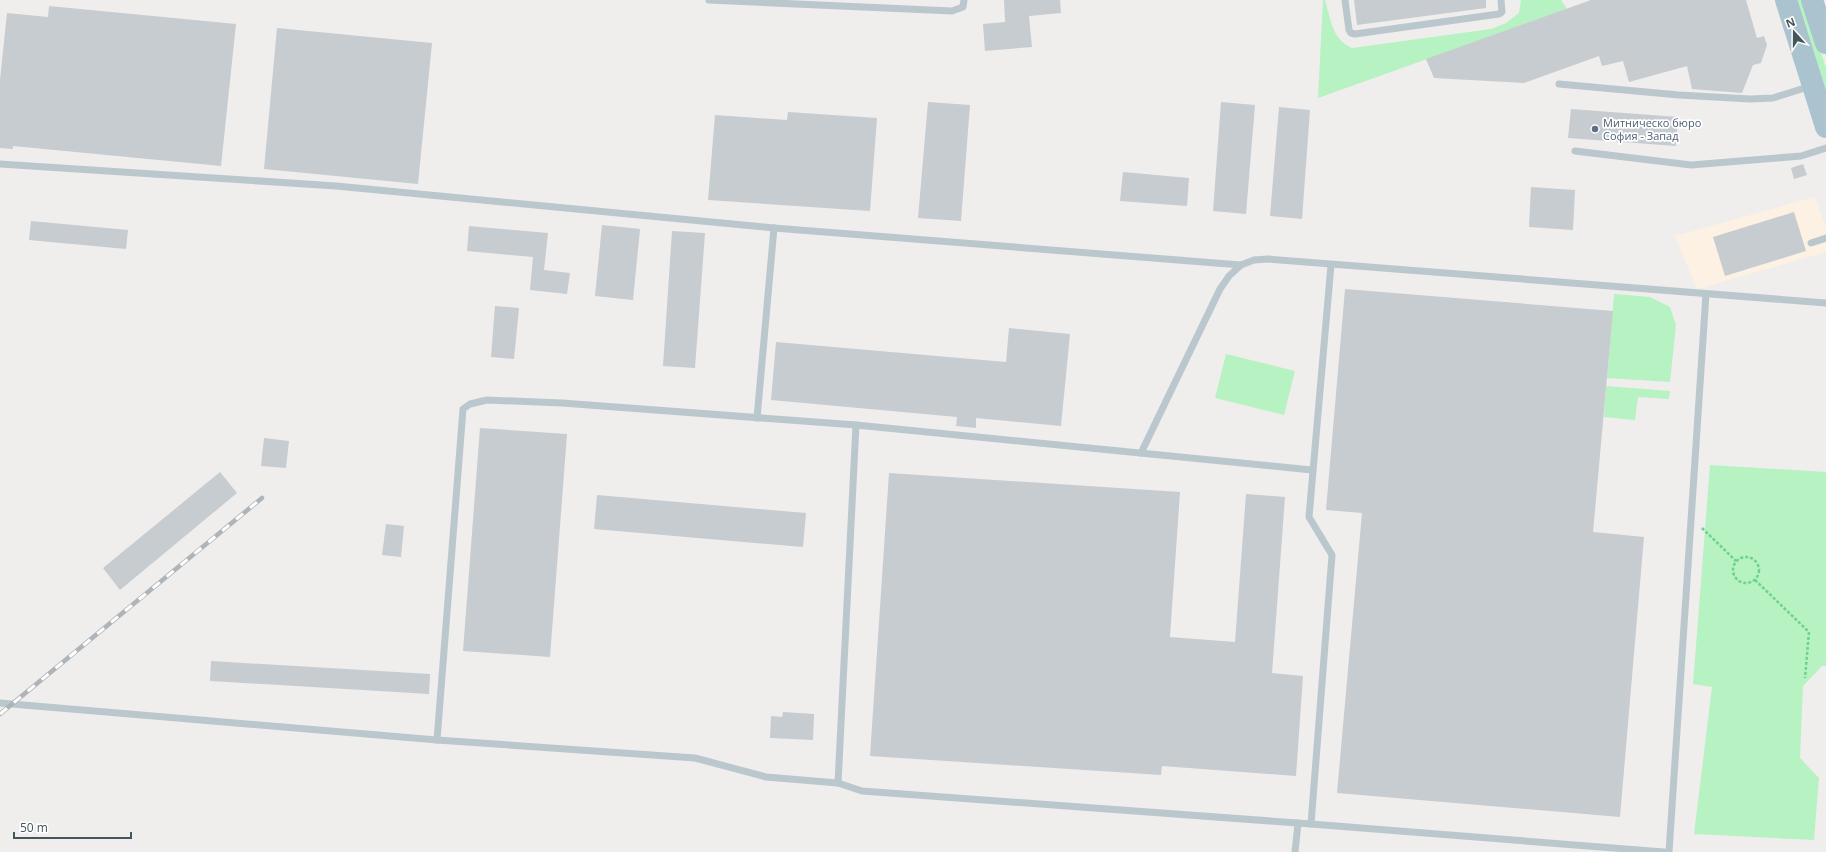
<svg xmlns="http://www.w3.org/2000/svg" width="1826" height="852" font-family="'Open Sans',sans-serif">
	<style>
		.commercial { fill: #fdf1e3 }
		.green { fill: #b6f2c2 }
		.building { fill: #c6ccd0 }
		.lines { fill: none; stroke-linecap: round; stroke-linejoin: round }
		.path { stroke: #6bd38c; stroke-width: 2.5; stroke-dasharray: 3 2; stroke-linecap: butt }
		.lane { stroke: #bac8ce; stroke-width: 7 }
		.primary { stroke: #aac3cf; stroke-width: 22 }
		.rail-casing { stroke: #aeb4b8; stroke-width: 4.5 }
		.rail { stroke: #fff; stroke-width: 3; stroke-dasharray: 9; stroke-linecap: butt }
		.service-dot { fill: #5c6f8a; stroke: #fff; stroke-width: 1.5 }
		.labels { text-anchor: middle; stroke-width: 3.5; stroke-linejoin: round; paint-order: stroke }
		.service-label { font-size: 11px; fill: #4e5e75; stroke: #fff; text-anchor: start }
	</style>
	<rect width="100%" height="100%" fill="#f0eded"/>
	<path class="commercial" d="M1815,197l11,31v24l-129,37 -22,-53z"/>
	<g class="green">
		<path d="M1323,0h2c6,20 7,39 27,48l139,-19 15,-6 13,-10 2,-13h40l6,9 -249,89z"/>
		<path d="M1795,0h9l22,68v29z"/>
		<path d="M1614,294l36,3 20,10 6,18 -6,57 -63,-4z"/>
		<path d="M1226,354l69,17 -11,44 -69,-17z"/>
		<path d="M1606,386l64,5 -1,8 -31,-2 -3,23 -31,-3z"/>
		<path d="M1710,465l116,7v194h-4l-19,20 -3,72 19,20 -5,62 -120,-6 18,-147 -19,-3z"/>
	</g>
	<g class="building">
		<path d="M1004,0h56l1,13 -32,3 3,31 -47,4 -2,-27 22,-2z"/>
		<path d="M1354,0h132v8l-129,17z"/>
		<path d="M1591,0h155l11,38 7,-2 3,9 -6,18 -8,2 -11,28 -50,-4 -5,-23 -58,16 -6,-21 -21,5 -3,-10 -75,27 -90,-5 -8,-19z"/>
		<path d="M49,6l187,18 -15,142 -208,-20v3l-13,-1v-68l7,-67 41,4z"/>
		<path d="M277,28l155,15 -14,141 -154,-15z"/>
		<path d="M928,102l42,3 -9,116 -43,-3z"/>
		<path d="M1221,102l34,3 -9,109 -33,-3z"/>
		<path d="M1279,107l31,3 -8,109 -32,-3z"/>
		<path d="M1571,109l107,8 -2,29 -108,-8z"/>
		<path d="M788,112l89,6 -7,93 -162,-11 7,-85 72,5z"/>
		<path d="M1803,164l4,11 -13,4 -3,-11z"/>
		<path d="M1123,172l66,6 -2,28 -67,-5z"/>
		<path d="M1531,187l44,3 -2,40 -44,-3z"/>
		<path d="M1794,212l12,39 -81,25 -12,-39z"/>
		<path d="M31,221l97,9 -2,19 -97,-9z"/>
		<path d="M602,225l38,4 -7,71 -38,-4z"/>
		<path d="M469,226l79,7 -4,37 26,3 -3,21 -37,-4 3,-33 -66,-6z"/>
		<path d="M672,231l33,2 -10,135 -32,-2z"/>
		<path d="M1345,289l268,22 -20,221 51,5 -24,280 -283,-24 25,-280 -36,-3z"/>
		<path d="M495,306l24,2 -5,51 -23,-2z"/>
		<path d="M1009,328l61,6 -9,92 -85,-8v10l-20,-2 1,-9 -186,-17 5,-58 230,20z"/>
		<path d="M480,428l87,6 -17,223 -87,-6z"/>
		<path d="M264,438l25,3 -3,27 -25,-2z"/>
		<path d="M220,472l17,21 -117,97 -17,-22z"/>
		<path d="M889,473l291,19 -10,145 65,5 11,-148 39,3 -13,176 31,3 -7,100 -134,-10 -1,9 -291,-19z"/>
		<path d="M597,495l209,18 -3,34 -209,-18z"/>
		<path d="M386,524l18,2 -3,31 -19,-2z"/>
		<path d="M211,661l219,13 -1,20 -219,-13z"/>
		<path d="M783,712l31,2 -1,26 -43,-2 1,-22 11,1z"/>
	</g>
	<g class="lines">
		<g class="path">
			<path d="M1702,528l34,33"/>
			<circle cx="1746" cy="570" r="13"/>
			<path d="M1755,580l54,52 -4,46"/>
		</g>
		<g class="lane">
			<path d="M709,0l243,11 11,-4 1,-7"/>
			<path d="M1345,0l4,30 2,3 4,1 144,-20 3,-2 -1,-12"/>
			<path d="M1559,84l120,11 71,4 23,-1 38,-12"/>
			<path d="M1575,151l116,14 110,-9 25,-8"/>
			<path d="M0,164l336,22 438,42 467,37 13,-5 14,-1 558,44"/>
			<path d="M1811,243l15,-5"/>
			<path d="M757,418l17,-190"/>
			<path d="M1141,453l79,-164 9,-13 12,-11"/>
			<path d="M0,703l437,37 258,18 71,19 72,6 18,-358"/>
			<path d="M437,740l26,-331 7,-5 17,-4 75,3 294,22 456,45"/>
			<path d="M838,783l24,8 449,33 353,28"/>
			<path d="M1311,824l21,-269 -23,-38 22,-252"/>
			<path d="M1295,852l3,-29"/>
			<path d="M1669,852l37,-558"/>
		</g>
		<g class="primary">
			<path d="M1786,0l40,127"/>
			<path d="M1812,0l14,43"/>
		</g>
		<defs>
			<path id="rail" d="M0,714l262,-216"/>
		</defs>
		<use href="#rail" class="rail-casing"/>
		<use href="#rail" class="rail"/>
	</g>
	<circle class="service-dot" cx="1595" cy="129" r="4"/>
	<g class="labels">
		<g class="service-label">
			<text x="1603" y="127">Митническо бюро<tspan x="1603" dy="13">София - Запад</tspan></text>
		</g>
	</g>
	<g transform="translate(1794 32) rotate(339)" stroke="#ffffff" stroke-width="3" paint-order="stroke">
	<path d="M0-3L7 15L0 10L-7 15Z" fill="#44555c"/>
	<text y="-6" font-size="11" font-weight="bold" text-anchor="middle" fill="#44555c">N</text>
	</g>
	<path d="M14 832v6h117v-6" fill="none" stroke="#44555c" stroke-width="2"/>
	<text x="20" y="832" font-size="12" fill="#44555c" stroke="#ffffff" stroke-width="3" paint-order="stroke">50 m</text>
</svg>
